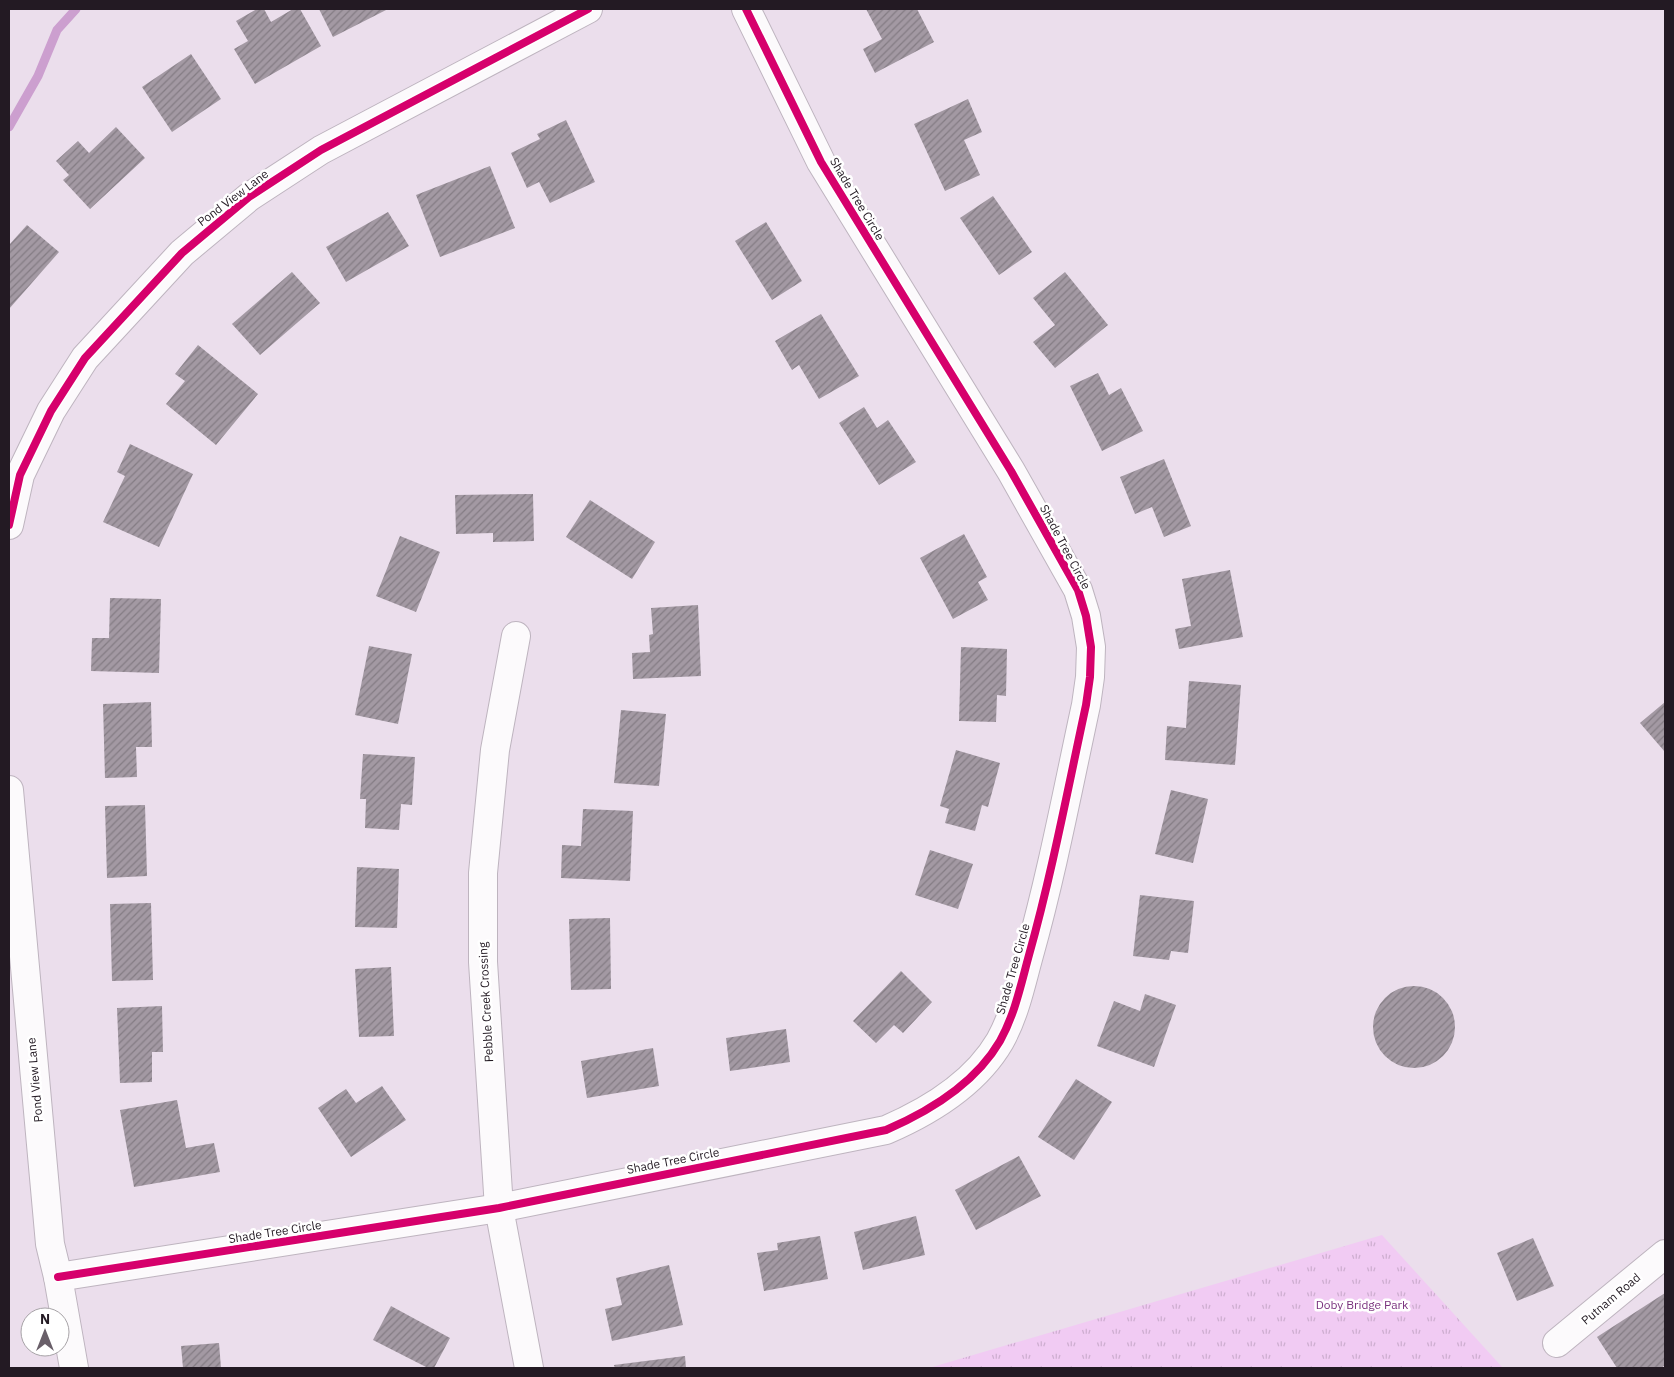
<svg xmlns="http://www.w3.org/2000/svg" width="1674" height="1377" font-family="'IBM Plex Sans',sans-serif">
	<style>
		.park { fill: url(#park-tufts) }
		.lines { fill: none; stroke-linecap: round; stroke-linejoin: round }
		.stream { stroke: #cc9fcf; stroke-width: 9 }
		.building { fill: url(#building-hatch) }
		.minor-casing { stroke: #beb4bf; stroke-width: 30 }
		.minor { stroke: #fcfafc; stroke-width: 28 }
		.cycleway-casing { stroke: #fff; stroke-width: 11 }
		.cycleway { stroke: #d6006c; stroke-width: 8 }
		.labels { text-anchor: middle; stroke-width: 5; stroke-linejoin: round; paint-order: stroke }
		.street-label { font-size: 12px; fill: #231a23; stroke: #fff }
		.park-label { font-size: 12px; fill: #7a327e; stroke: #fff }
	</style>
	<defs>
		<pattern id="park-tufts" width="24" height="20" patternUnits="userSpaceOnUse" patternTransform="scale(1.25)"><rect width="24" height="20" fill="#f1cbf3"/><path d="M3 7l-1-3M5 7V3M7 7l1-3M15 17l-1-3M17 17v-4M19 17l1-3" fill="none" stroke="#ceaed0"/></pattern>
		<pattern id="building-hatch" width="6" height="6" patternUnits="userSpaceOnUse" patternTransform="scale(1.25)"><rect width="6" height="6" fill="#a399a3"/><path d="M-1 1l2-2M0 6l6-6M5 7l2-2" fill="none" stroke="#847c84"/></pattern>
	</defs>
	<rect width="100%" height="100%" fill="#ebdeec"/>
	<path class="park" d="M1382,1235l121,133h-574z"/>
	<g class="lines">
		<path class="stream" d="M9,127l29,-51 19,-46 19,-21"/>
	</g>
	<g class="building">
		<path d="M257,9h7l7,13 22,-13h7l21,37 -66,38 -21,-35 14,-8 -12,-20z"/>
		<path d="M319,9h69l-55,28z"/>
		<path d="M866,9h51l17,33 -59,31 -12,-24 19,-10z"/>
		<path d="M191,54l30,45 -49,33 -30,-45z"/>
		<path d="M968,99l14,33 -18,8 16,35 -35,16 -31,-67z"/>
		<path d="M566,120l29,62 -45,21 -11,-21 -12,6 -16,-35 29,-14 -3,-5z"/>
		<path d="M116,127l29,31 -55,51 -27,-29 6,-5 -13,-14 22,-20 11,12z"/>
		<path d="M490,166l25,62 -75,29 -24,-62z"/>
		<path d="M993,196l39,56 -33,23 -39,-57z"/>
		<path d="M388,212l21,34 -63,36 -20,-35z"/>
		<path d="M766,222l36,59 -30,19 -37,-59z"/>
		<path d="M27,225l32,27 -50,57v-64z"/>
		<path d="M292,272l28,31 -60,52 -28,-31z"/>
		<path d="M1065,272l43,53 -53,43 -22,-26 22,-17 -22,-27z"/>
		<path d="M821,314l38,62 -40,23 -20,-34 -7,5 -17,-29z"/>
		<path d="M198,345l60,49 -42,51 -50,-41 19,-23 -10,-7z"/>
		<path d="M1098,373l11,22 12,-7 22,43 -41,20 -32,-65z"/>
		<path d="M864,407l13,21 11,-8 28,42 -37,23 -40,-62z"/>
		<path d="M130,444l63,30 -34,73 -56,-25 22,-46 -8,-4z"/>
		<path d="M1164,459l27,67 -27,11 -12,-30 -17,7 -15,-37z"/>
		<path d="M533,494l1,47 -41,1v-9l-37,1 -1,-39z"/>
		<path d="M590,500l65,42 -23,37 -66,-42z"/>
		<path d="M964,534l23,43 -9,5 10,18 -35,19 -33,-61z"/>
		<path d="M400,536l40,16 -24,60 -40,-16z"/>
		<path d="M1230,570l13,67 -64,12 -4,-20 16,-3 -9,-47z"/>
		<path d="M110,598l51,1 -2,74 -68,-2 1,-33h17z"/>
		<path d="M698,605l3,71 -68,3 -1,-26 18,-1 -1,-17 4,-1 -2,-26z"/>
		<path d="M369,646l43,8 -14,70 -43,-9z"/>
		<path d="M961,647l46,2 -1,47 -9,-1 -1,27 -37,-1z"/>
		<path d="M1189,681l52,4 -6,80 -70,-5 2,-34 19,2z"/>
		<path d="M151,702l1,45h-16l1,30 -32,1 -2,-74z"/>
		<path d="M1665,702v50l-25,-29z"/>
		<path d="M621,710l45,4 -7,72 -45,-3z"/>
		<path d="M956,750l44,13 -12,44 -6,-2 -7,26 -30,-8 4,-14 -9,-3z"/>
		<path d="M363,754l52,3 -3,48 -11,-1 -2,26 -34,-2 1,-29h-6z"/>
		<path d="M1171,790l37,9 -15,64 -38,-9z"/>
		<path d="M145,805l2,71 -40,2 -2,-72z"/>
		<path d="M583,809l50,2 -3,70 -69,-3 1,-33 19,1z"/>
		<path d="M930,850l43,14 -15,45 -43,-14z"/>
		<path d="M357,867l42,2 -2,59 -42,-1z"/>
		<path d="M1140,895l54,6 -6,52 -17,-2 -2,9 -36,-4z"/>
		<path d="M151,903l2,77 -41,1 -2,-77z"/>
		<path d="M610,918l1,71 -40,1 -2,-71z"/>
		<path d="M391,967l3,69 -35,1 -4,-68z"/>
		<path d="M901,971l31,31 -29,31 -9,-8 -18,18 -23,-22z"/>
		<circle cx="1414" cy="1027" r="41"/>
		<path d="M1145,994l31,11 -22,62 -57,-21 17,-45 26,10z"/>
		<path d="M162,1006l1,46h-11v30l-32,1 -3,-75z"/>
		<path d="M786,1029l4,33 -60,9 -4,-33z"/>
		<path d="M653,1048l6,38 -72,12 -6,-37z"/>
		<path d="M1076,1079l36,23 -38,58 -36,-23z"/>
		<path d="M382,1086l24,34 -55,37 -33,-49 28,-19 10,14z"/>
		<path d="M177,1100l9,48 28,-5 6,29 -86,15 -14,-77z"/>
		<path d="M1019,1156l22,40 -65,34 -21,-40z"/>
		<path d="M916,1216l9,39 -62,15 -9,-38z"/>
		<path d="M820,1236l8,43 -64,12 -7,-38 21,-3 -1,-7z"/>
		<path d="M1533,1238l21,48 -37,15 -20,-48z"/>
		<path d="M669,1265l14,60 -71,16 -7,-32 17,-4 -6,-27z"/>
		<path d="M1665,1293v72l-4,3h-44l-20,-31z"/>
		<path d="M391,1306l59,32 -16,30h-6l-55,-28z"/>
		<path d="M219,1343l2,25h-38l-2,-22z"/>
		<path d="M685,1356l1,12h-71l-1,-3z"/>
	</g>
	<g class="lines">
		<defs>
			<g id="minor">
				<path d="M9,525l11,-50 31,-64 34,-53 97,-105 67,-56 72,-47 267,-141"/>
				<path d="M516,636l-21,114 -12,123v89l16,246 30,160"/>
				<path d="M9,790l41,454 8,33 16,91"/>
				<path d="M58,1277l441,-69 387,-78c44,-19 89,-46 114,-89 15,-27 21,-57 29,-86 23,-82 39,-167 57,-250l4,-28 1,-30 -5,-31 -8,-26 -67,-119 -190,-309 -75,-153"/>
				<path d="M1557,1343l108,-89"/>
			</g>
		</defs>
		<use href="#minor" class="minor-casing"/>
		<use href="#minor" class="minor"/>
		<defs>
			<g id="cycleway">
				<path d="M9,525l11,-50 31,-64 34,-53 97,-105 67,-56 72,-47 267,-141"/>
				<path d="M58,1277l441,-69 387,-78c44,-19 89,-46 114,-89 15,-27 21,-57 29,-86 23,-82 39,-167 57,-250l4,-28 1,-30 -5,-31 -8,-26 -67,-119 -190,-309 -75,-153"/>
			</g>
		</defs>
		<use href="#cycleway" class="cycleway-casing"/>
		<use href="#cycleway" class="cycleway"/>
	</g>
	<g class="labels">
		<g class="street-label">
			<text transform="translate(233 198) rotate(-37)" y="4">Pond View Lane</text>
			<text transform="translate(857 199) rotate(59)" y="4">Shade Tree Circle</text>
			<text transform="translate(1065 547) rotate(62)" y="4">Shade Tree Circle</text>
			<text transform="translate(1013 969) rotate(-74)" y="4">Shade Tree Circle</text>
			<text transform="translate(486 1002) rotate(-93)" y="4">Pebble Creek Crossing</text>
			<text transform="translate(35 1080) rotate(-95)" y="4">Pond View Lane</text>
			<text transform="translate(673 1161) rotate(-11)" y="4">Shade Tree Circle</text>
			<text transform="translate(275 1232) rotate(-9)" y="4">Shade Tree Circle</text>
			<text transform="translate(1611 1299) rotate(-40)" y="4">Putnam Road</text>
		</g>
		<g class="park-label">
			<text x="1362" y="1309">Doby Bridge Park</text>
		</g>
	</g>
	<rect width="1674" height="1377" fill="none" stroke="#231a23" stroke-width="20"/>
	<g transform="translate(45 1332)"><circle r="24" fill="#ffffff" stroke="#a7a3a7"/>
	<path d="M0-4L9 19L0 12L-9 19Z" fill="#695f69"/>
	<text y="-8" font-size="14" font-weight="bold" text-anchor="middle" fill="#231a23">N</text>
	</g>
</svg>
